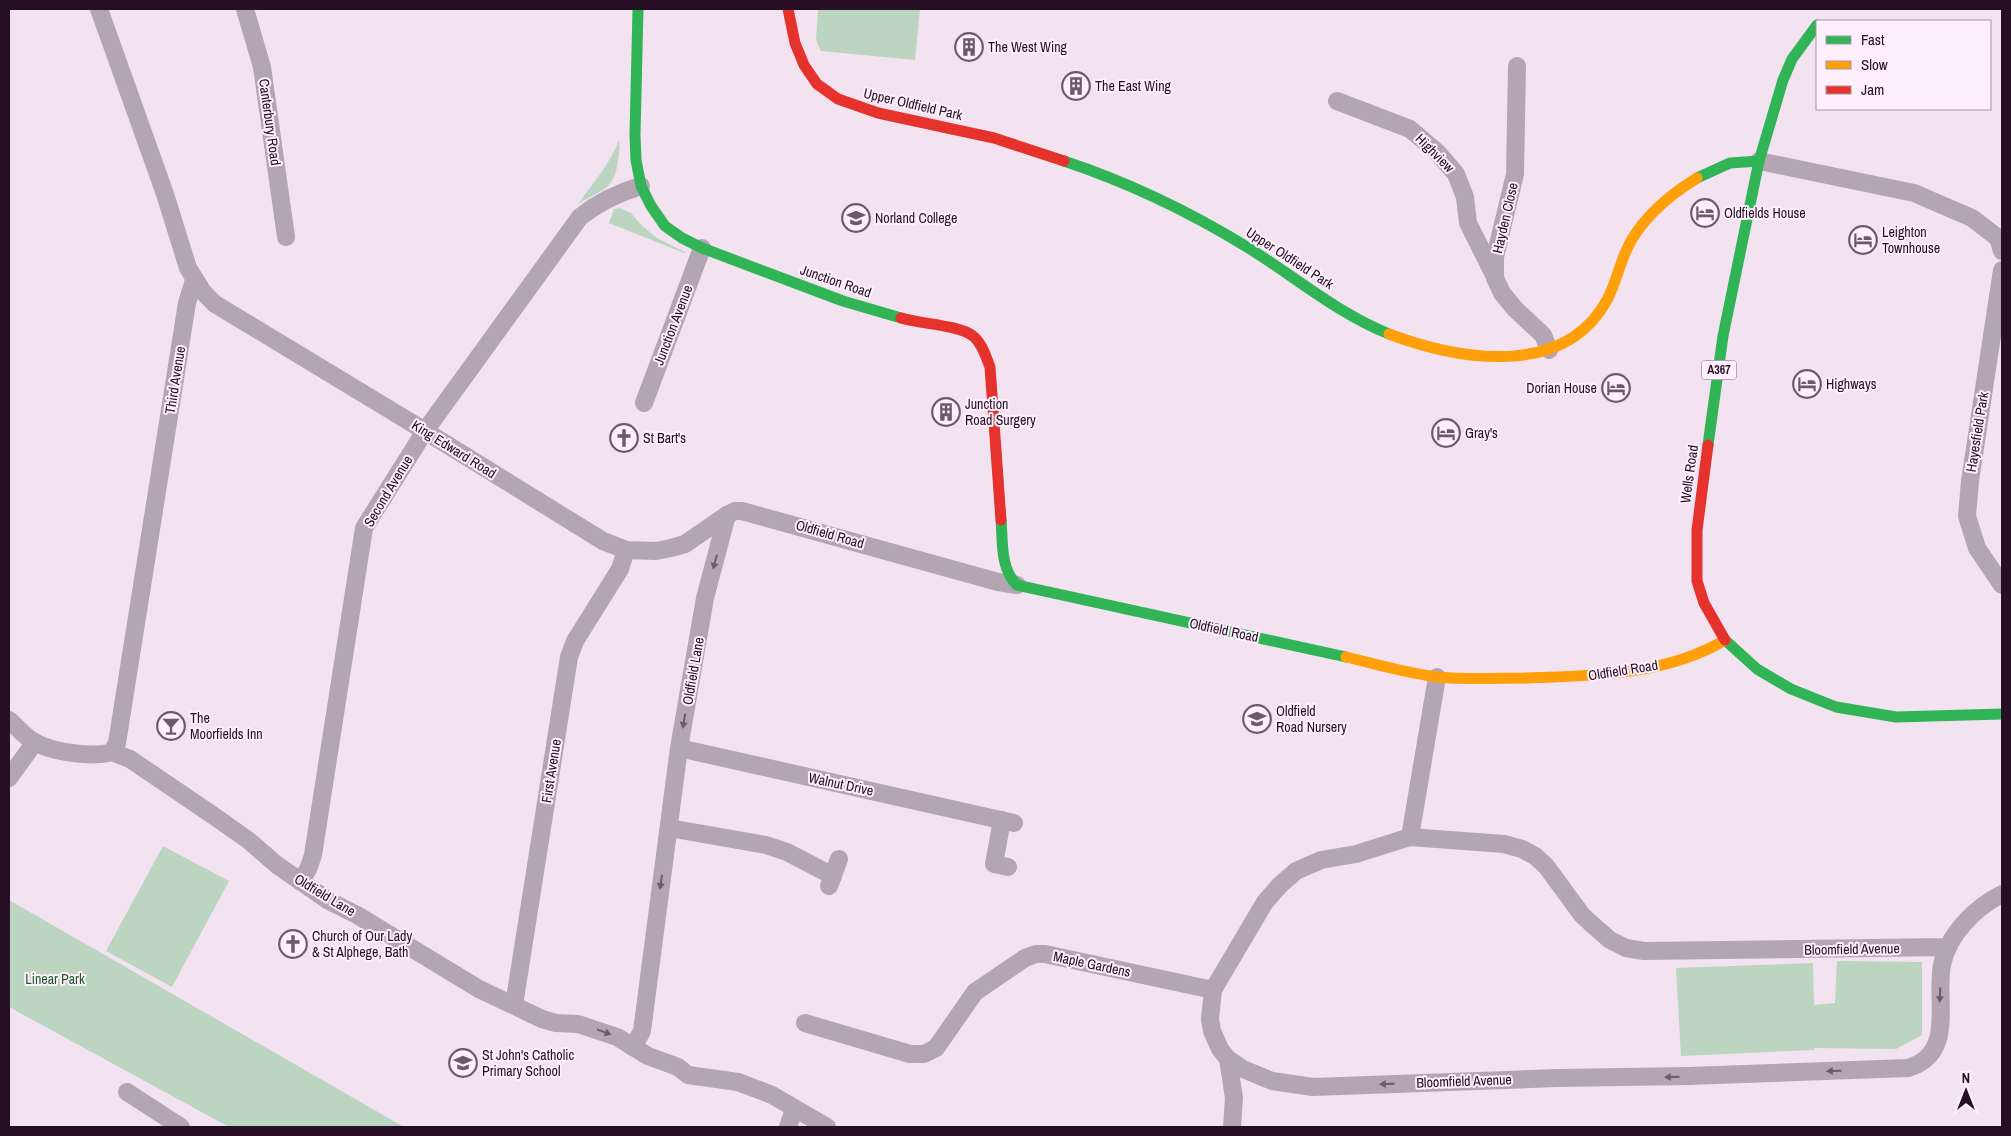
<svg xmlns="http://www.w3.org/2000/svg" width="2011" height="1136" font-family="'Archivo Narrow',sans-serif">
	<style>
		.green { fill: #bbd5c1 }
		.lines { fill: none; stroke-linecap: round; stroke-linejoin: round }
		.street { stroke: #b4a5b2; stroke-width: 18 }
		.fast { stroke: #30b455; stroke-width: 11 }
		.slow { stroke: #ff9f0a; stroke-width: 11 }
		.jam { stroke: #e5322d; stroke-width: 11 }
		.oneway { fill: #6d5a6b }
		.labels { text-anchor: middle; stroke-width: 4; stroke-linejoin: round; paint-order: stroke }
		.shield { fill: #fdeffb; stroke: #665264; stroke-width: 1 }
		.shield-label { font-size: 12px; font-weight: bold; fill: #260e24 }
		.poi-label { font-size: 14px; fill: #260e24; stroke: #fdeffb; text-anchor: start }
		.street-label { font-size: 14px; fill: #260e24; stroke: #fdeffb }
		.park-label { font-size: 14px; fill: #195b2e; stroke: #fdeffb }
	</style>
	<rect width="100%" height="100%" fill="#f3e3f1"/>
	<g class="green">
		<path d="M818,9h102l-5,51 -94,-9 -5,-11z"/>
		<path d="M619,140c1,7 0,14 -1,20 -3,31 -18,30 -40,44 15,-21 32,-40 41,-64z"/>
		<path d="M620,208l11,5 10,12 16,13 28,14 -1,1 -75,-30 5,-14z"/>
		<path d="M163,846l66,35 -57,106 -66,-36z"/>
		<path d="M9,900l395,227h-175l-220,-120z"/>
		<path d="M1837,961l85,1v73l-26,14 -82,-1v2l-133,6 -5,-88 137,-5 1,42 21,-2z"/>
	</g>
	<g class="lines">
		<g class="street">
			<path d="M99,9l66,185 23,74 15,24 12,12 210,127 178,110 23,9 30,1 15,-3 14,-4 42,-29 8,-4h7l256,71 19,3"/>
			<path d="M245,9l17,58 24,170"/>
			<path d="M1517,66l-2,108 -20,83v21l7,15 13,16 28,26 6,15"/>
			<path d="M1337,101l73,28 27,23 19,22 9,23 3,26 26,52"/>
			<path d="M1759,161l155,32 58,25 26,20 4,13"/>
			<path d="M2002,270l-32,211 -3,35 10,32 25,37"/>
			<path d="M644,403l58,-155"/>
			<path d="M9,720c8,7 17,18 27,23 18,9 56,15 76,9l5,-9 70,-440 7,-23"/>
			<path d="M679,748l335,75"/>
			<path d="M112,752l18,7 81,55 37,26 29,25 52,36 28,14 122,74 63,30 14,4 22,1 39,13 31,19 30,11 10,8 50,7 34,13 55,32"/>
			<path d="M9,778l26,-36"/>
			<path d="M1002,820l-8,44 14,3"/>
			<path d="M669,828l97,17 21,7 46,24"/>
			<path d="M1410,837l27,-160"/>
			<path d="M301,882l8,-15 4,-12 51,-327 61,-97 155,-214c19,-15 37,-24 61,-31"/>
			<path d="M829,886l10,-27"/>
			<path d="M1947,947l-303,4 -18,-3 -16,-8 -15,-13 -13,-12 -36,-49 -11,-10 -13,-7 -18,-5 -94,-7 -54,17 -35,6 -25,11 -16,14 -15,17 -52,88 -3,29 2,12 8,18 8,10 15,10 29,12 41,6 244,-9 131,-2 220,-8c48,-14 27,-67 34,-103 6,-31 34,-58 60,-71"/>
			<path d="M514,1005l55,-348 6,-16 45,-72 6,-19"/>
			<path d="M805,1023l105,31h14l12,-6 39,-56 50,-34 11,-4h9l168,36"/>
			<path d="M633,1047l9,-16 37,-283 26,-150 22,-83"/>
			<path d="M1228,1059l6,39 -2,29"/>
			<path d="M127,1092l54,35"/>
			<path d="M788,1127l6,-18"/>
		</g>
		<g class="fast">
			<path d="M638,9l-3,126 1,25 5,26 10,20 14,20 17,12 20,10 141,53 58,17"/>
			<path d="M1064,161c63,21 126,51 183,86 47,29 90,66 142,87"/>
			<path d="M1697,178l33,-15 29,-2"/>
			<path d="M1708,445l15,-109 36,-175 24,-81 9,-21 25,-34"/>
			<path d="M1001,520c2,23 -1,48 16,65l329,72"/>
			<path d="M1725,640l32,29 34,20 45,18 60,10 106,-3"/>
		</g>
		<g class="slow">
			<path d="M1389,334c69,26 175,45 218,-34 8,-15 12,-33 19,-49 14,-32 42,-55 71,-73"/>
			<path d="M1346,657c30,7 63,17 93,20 29,3 58,1 87,1 66,-2 141,-3 199,-38"/>
		</g>
		<g class="jam">
			<path d="M788,9l7,34 9,22 13,19 21,15 40,14 116,25 70,23"/>
			<path d="M901,318c19,6 59,7 72,18 9,7 13,21 17,31l11,153"/>
			<path d="M1708,445l-11,85v51l7,22 21,37"/>
		</g>
	</g>
	<defs><path id="oneway-solid" d="M-6-.8H1V-3.2L6.5 0L1 3.2V.8H-6Z" transform="scale(1.25)"/></defs>
	<g class="oneway">
		<use href="#oneway-solid" transform="translate(715 562) rotate(105)"/>
		<use href="#oneway-solid" transform="translate(684 721) rotate(100)"/>
		<use href="#oneway-solid" transform="translate(661 882) rotate(98)"/>
		<use href="#oneway-solid" transform="translate(1940 995) rotate(92)"/>
		<use href="#oneway-solid" transform="translate(604 1032) rotate(20)"/>
		<use href="#oneway-solid" transform="translate(1834 1071) rotate(178)"/>
		<use href="#oneway-solid" transform="translate(1672 1077) rotate(179)"/>
		<use href="#oneway-solid" transform="translate(1387 1084) rotate(178)"/>
	</g>
	<defs>
		<symbol id="building-ring" viewBox="-11 -11 22 22"><circle r="9.5" fill="#fdeffb" stroke="#6e596c" stroke-width="1.5"/><path d="M-4-6H4V6H1V3H-1V6H-4ZM-2.5-4.3h1.7v1.8h-1.7ZM.8-4.3h1.7v1.8H.8ZM-2.5-1h1.7V.8h-1.7ZM.8-1h1.7V.8H.8Z" fill="#6e596c"/></symbol>
		<symbol id="hotel-ring" viewBox="-11 -11 22 22"><circle r="9.5" fill="#fdeffb" stroke="#6e596c" stroke-width="1.5"/><path d="M-6-4.5h1.5V1H6V5H4.5V3h-9V5H-6ZM-4 0a1.8 1.8 0 1 1 3.6 0ZM.5 0V-2.5h3Q6-2.5 6 0Z" fill="#6e596c"/></symbol>
		<symbol id="university-ring" viewBox="-11 -11 22 22"><circle r="9.5" fill="#fdeffb" stroke="#6e596c" stroke-width="1.5"/><path d="M0-5L7-2L0 1L-7-2ZM-4 1L0 2.5L4 1V4Q0 6-4 4Z" fill="#6e596c"/></symbol>
		<symbol id="church-ring" viewBox="-11 -11 22 22"><circle r="9.5" fill="#fdeffb" stroke="#6e596c" stroke-width="1.5"/><path d="M-1.2-6h2.4v3.5h3.3v2.4h-3.3V6h-2.4V-.1h-3.3v-2.4h3.3Z" fill="#6e596c"/></symbol>
		<symbol id="school-ring" viewBox="-11 -11 22 22"><circle r="9.5" fill="#fdeffb" stroke="#6e596c" stroke-width="1.5"/><path d="M0-5L7-2L0 1L-7-2ZM-4 1L0 2.5L4 1V4Q0 6-4 4Z" fill="#6e596c"/></symbol>
		<symbol id="bar-ring" viewBox="-11 -11 22 22"><circle r="9.5" fill="#fdeffb" stroke="#6e596c" stroke-width="1.5"/><path d="M-6-5H6L.8 .8V4.5H3.5V6h-7V4.5H-.8V.8Z" fill="#6e596c"/></symbol>
	</defs>
	<g fill-rule="evenodd">
		<use href="#building-ring" x="953" y="31" width="32" height="32"/>
		<use href="#building-ring" x="1060" y="70" width="32" height="32"/>
		<use href="#hotel-ring" x="1689" y="197" width="32" height="32"/>
		<use href="#university-ring" x="840" y="202" width="32" height="32"/>
		<use href="#hotel-ring" x="1847" y="224" width="32" height="32"/>
		<use href="#hotel-ring" x="1791" y="368" width="32" height="32"/>
		<use href="#hotel-ring" x="1600" y="372" width="32" height="32"/>
		<use href="#building-ring" x="930" y="396" width="32" height="32"/>
		<use href="#hotel-ring" x="1430" y="417" width="32" height="32"/>
		<use href="#church-ring" x="608" y="422" width="32" height="32"/>
		<use href="#school-ring" x="1241" y="703" width="32" height="32"/>
		<use href="#bar-ring" x="155" y="710" width="32" height="32"/>
		<use href="#church-ring" x="277" y="928" width="32" height="32"/>
		<use href="#school-ring" x="447" y="1047" width="32" height="32"/>
	</g>
	<g class="labels">
		<rect class="shield" x="1701.5" y="360.5" width="35" height="19" rx="4"/>
		<g class="shield-label">
			<text x="1719" y="374">A367</text>
		</g>
		<g class="poi-label">
			<text x="988" y="52">The West Wing</text>
			<text x="1095" y="91">The East Wing</text>
			<text x="1724" y="218">Oldfields House</text>
			<text x="875" y="223">Norland College</text>
			<text x="1882" y="237">Leighton<tspan x="1882" dy="16">Townhouse</tspan></text>
			<text x="1826" y="389">Highways</text>
			<text x="1597" y="393" text-anchor="end">Dorian House</text>
			<text x="965" y="409">Junction<tspan x="965" dy="16">Road Surgery</tspan></text>
			<text x="1465" y="438">Gray's</text>
			<text x="643" y="443">St Bart's</text>
			<text x="1276" y="716">Oldfield<tspan x="1276" dy="16">Road Nursery</tspan></text>
			<text x="190" y="723">The<tspan x="190" dy="16">Moorfields Inn</tspan></text>
			<text x="312" y="941">Church of Our Lady<tspan x="312" dy="16">&amp; St Alphege, Bath</tspan></text>
			<text x="482" y="1060">St John's Catholic<tspan x="482" dy="16">Primary School</tspan></text>
		</g>
		<g class="street-label">
			<text transform="translate(913 104) rotate(13)" y="5">Upper Oldfield Park</text>
			<text transform="translate(270 122) rotate(82)" y="5">Canterbury Road</text>
			<text transform="translate(1435 153) rotate(45)" y="5">Highview</text>
			<text transform="translate(1505 218) rotate(-77)" y="5">Hayden Close</text>
			<text transform="translate(1290 258) rotate(33)" y="5">Upper Oldfield Park</text>
			<text transform="translate(836 281) rotate(19)" y="5">Junction Road</text>
			<text transform="translate(673 325) rotate(-69)" y="5">Junction Avenue</text>
			<text transform="translate(175 380) rotate(-81)" y="5">Third Avenue</text>
			<text transform="translate(1977 432) rotate(-81)" y="5">Hayesfield Park</text>
			<text transform="translate(454 449) rotate(32)" y="5">King Edward Road</text>
			<text transform="translate(1689 474) rotate(-82)" y="5">Wells Road</text>
			<text transform="translate(388 491) rotate(-59)" y="5">Second Avenue</text>
			<text transform="translate(830 534) rotate(16)" y="5">Oldfield Road</text>
			<text transform="translate(1224 630) rotate(12)" y="5">Oldfield Road</text>
			<text transform="translate(1623 670) rotate(-9)" y="5">Oldfield Road</text>
			<text transform="translate(693 671) rotate(-80)" y="5">Oldfield Lane</text>
			<text transform="translate(551 771) rotate(-81)" y="5">First Avenue</text>
			<text transform="translate(841 784) rotate(12)" y="5">Walnut Drive</text>
			<text transform="translate(325 895) rotate(31)" y="5">Oldfield Lane</text>
			<text transform="translate(1852 949) rotate(-1)" y="5">Bloomfield Avenue</text>
			<text transform="translate(1092 964) rotate(12)" y="5">Maple Gardens</text>
			<text transform="translate(1464 1081) rotate(-2)" y="5">Bloomfield Avenue</text>
		</g>
		<g class="park-label">
			<text x="55" y="984">Linear Park</text>
		</g>
	</g>
	<rect width="2011" height="1136" fill="none" stroke="#260e24" stroke-width="20"/>
	<rect x="1816" y="20" width="175" height="90" fill="#fdeffb" stroke="#a795a5"/>
	<rect x="1826" y="36" width="25" height="8" fill="#30b455" stroke="#a795a5"/>
	<text x="1861" y="45" font-size="15" fill="#260e24">Fast</text>
	<rect x="1826" y="61" width="25" height="8" fill="#ff9f0a" stroke="#a795a5"/>
	<text x="1861" y="70" font-size="15" fill="#260e24">Slow</text>
	<rect x="1826" y="86" width="25" height="8" fill="#e5322d" stroke="#a795a5"/>
	<text x="1861" y="95" font-size="15" fill="#260e24">Jam</text>
	<g transform="translate(1966 1091)" stroke="#fdeffb" stroke-width="4" paint-order="stroke">
	<path d="M0-4L9 19L0 12L-9 19Z" fill="#260e24"/>
	<text y="-8" font-size="14" font-weight="bold" text-anchor="middle" fill="#260e24">N</text>
	</g>
</svg>
